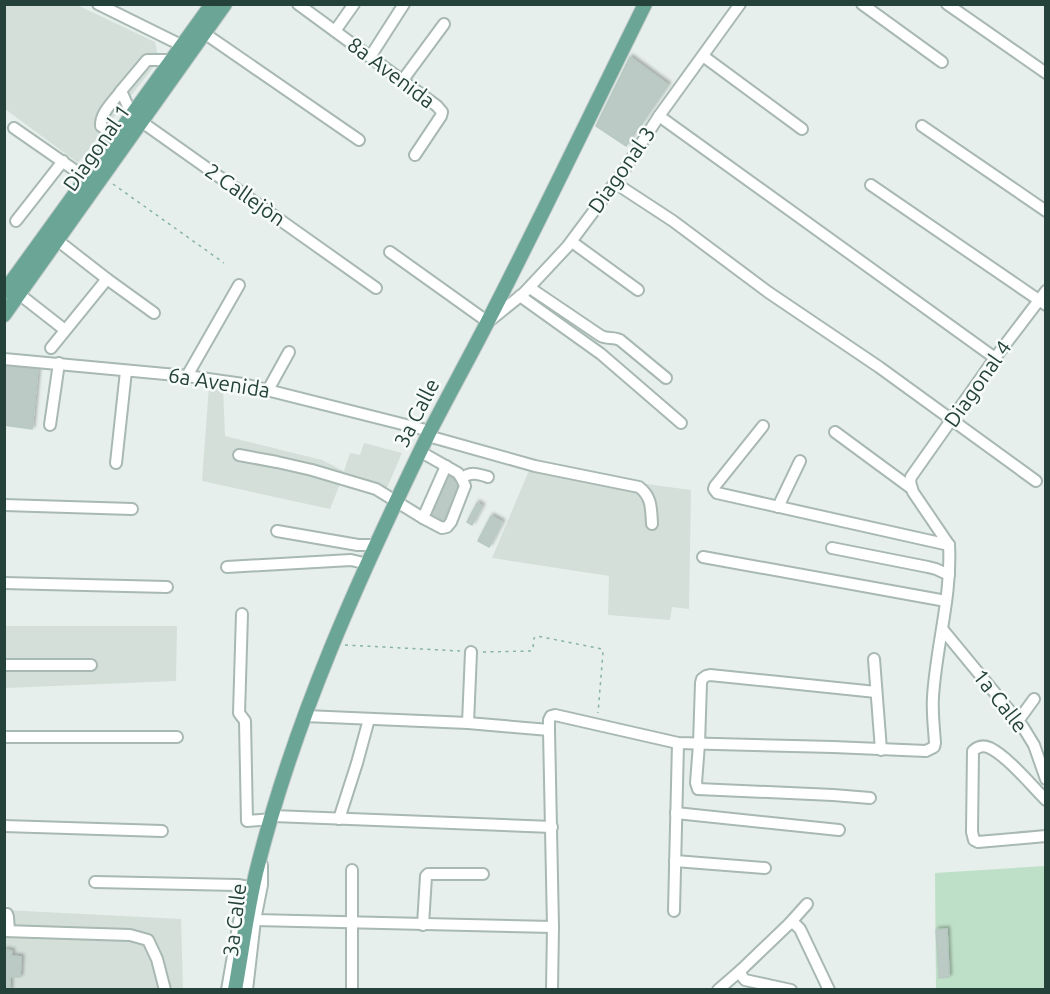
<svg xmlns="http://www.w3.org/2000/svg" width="1050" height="994" font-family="Ubuntu,sans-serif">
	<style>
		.built { fill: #d4dfda }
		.park { fill: #bfe0c8 }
		.building { fill: #bbcac4; stroke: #b8c9c2; stroke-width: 1.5; filter: url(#shadow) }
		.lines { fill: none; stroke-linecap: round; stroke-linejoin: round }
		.minor-casing { stroke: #a8b8b2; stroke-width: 14 }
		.major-casing { stroke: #c2cac8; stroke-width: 16 }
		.path { stroke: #86b3a5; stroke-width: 1.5; stroke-dasharray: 3 4.5; stroke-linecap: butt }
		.minor { stroke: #fff; stroke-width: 10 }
		.major { stroke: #6aa596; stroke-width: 14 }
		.labels { text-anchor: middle; stroke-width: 5; stroke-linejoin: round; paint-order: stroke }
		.street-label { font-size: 21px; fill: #24423a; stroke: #f7fbf9 }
	</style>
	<defs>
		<filter id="shadow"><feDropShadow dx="2.5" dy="-2.5" stdDeviation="1.5" flood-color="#0004"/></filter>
	</defs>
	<rect width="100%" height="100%" fill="#e6efeb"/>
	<g class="built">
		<path d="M4,5h73l78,37 4,18 -81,103 -73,-54z"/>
		<path d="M209,386l14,1 2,49 97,24 22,11 6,-18 10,2 4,-12 38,10 -19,44 -43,-13 -10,25 -128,-28z"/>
		<path d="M533,461l106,22 52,7 -2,119 -17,-2 -2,13 -62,-5 1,-39 -117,-18z"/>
		<path d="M4,626h173l-1,55 -171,7z"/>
		<path d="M4,910l177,9 2,70h-178z"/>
	</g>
	<path class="park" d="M1045,866v123h-109l-1,-116z"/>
	<g class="building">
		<path d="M630,57l38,28 -42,61 -30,-20z"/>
		<path d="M4,365l34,2 -6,62 -28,-4z"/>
		<path d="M447,477l13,6 -18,41 -13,-6z"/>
		<path d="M477,503l5,3 -10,19 -5,-3z"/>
		<path d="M491,516l11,6 -13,25 -11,-6z"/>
		<path d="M947,929l2,48 -10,1 -3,-48z"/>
		<path d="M4,950l8,1 -1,5 10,1 -1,20h-10v13h-6z"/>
	</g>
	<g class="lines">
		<defs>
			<g id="minor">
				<path d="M98,4l91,45"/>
				<path d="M298,4l139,102 5,6 -1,4 -26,39"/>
				<path d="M862,4l80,58"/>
				<path d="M947,4l99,69"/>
				<path d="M335,31l19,-27"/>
				<path d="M204,33l155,107"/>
				<path d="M703,56l99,73"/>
				<path d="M370,57l34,-53"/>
				<path d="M173,60h-26l-26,31 11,24 244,173"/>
				<path d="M402,81l42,-57"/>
				<path d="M659,116l336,242"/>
				<path d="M922,126l124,85"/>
				<path d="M14,128l72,50"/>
				<path d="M121,140l-20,-14c-1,-13 13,-25 20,-35"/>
				<path d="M615,183l58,38 95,71 111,75 157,114"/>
				<path d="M871,185l175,120"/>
				<path d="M16,221l47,-60"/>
				<path d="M57,240l50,39 47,34"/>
				<path d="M572,242l66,48"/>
				<path d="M390,252l98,70 36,-29 43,-46 56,-75 36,-56 81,-112"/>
				<path d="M530,288l71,48c6,3 13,1 19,4l46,38"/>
				<path d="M19,294l46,36"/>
				<path d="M520,296l81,58 80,69"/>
				<path d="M51,348l56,-69"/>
				<path d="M4,359l183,17 56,8 187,47"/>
				<path d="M187,376l52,-91"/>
				<path d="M268,390l21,-38"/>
				<path d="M50,425l9,-62"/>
				<path d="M763,426l-48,60 -1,3 3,4 232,52"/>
				<path d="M835,432l76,56"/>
				<path d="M428,436l107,30 104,21c13,10 12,21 13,37"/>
				<path d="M239,455l38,7 35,8 64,19 47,29 19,10 5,-1 4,-5 14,-36 -3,-7 -4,-6 -37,-21"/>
				<path d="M116,463l10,-92"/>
				<path d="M462,479c7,-8 17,-5 26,-2"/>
				<path d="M4,505l128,4"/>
				<path d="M778,507l22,-46"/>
				<path d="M423,518l23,-52"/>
				<path d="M277,531l81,14h18"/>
				<path d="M949,545l-36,-53 -3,-10 1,-5 84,-119 51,-67"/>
				<path d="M832,548l96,19 8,2 13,6"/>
				<path d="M703,557l243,44"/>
				<path d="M227,567l124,-7 17,4"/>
				<path d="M4,583l163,4"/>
				<path d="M242,614l-3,99 6,8 2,100 25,-2"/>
				<path d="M943,630l80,97 11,18 12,34"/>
				<path d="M874,659l7,91"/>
				<path d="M4,665h87"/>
				<path d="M305,716l163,7 81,7"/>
				<path d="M1018,721l16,-22"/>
				<path d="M468,723l3,-71"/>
				<path d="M4,737h173"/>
				<path d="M870,798l-37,-3 -135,-6 -2,-6 3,-39 2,-61 1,-4 4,-3 4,-1 166,17"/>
				<path d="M1046,800c-15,-15 -38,-43 -56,-52 -7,-3 -12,-2 -17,3l-1,81 2,8 4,2 68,-6"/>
				<path d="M676,813l163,17"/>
				<path d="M273,816l279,11"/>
				<path d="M339,819l18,-56 12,-44"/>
				<path d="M4,826l158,5"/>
				<path d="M675,861l90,7"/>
				<path d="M95,882l143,3 11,2"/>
				<path d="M674,911l4,-168"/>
				<path d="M4,914h3l1,3 1,14"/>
				<path d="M255,920l298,7"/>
				<path d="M790,923l5,1 5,5 29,61"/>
				<path d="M423,925l3,-49 2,-2h55"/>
				<path d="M4,931l126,4 18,5 9,19 8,31"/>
				<path d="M227,990l12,-69 5,-16"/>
				<path d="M247,990l8,-70 7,-35v-20"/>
				<path d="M352,990v-120"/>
				<path d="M552,990l1,-63 -4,-197v-10l2,-4 4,-1 123,28 155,4 93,4 8,-4 1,-4c-1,-15 -3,-31 -2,-46 3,-51 19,-101 16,-152"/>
				<path d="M718,990l23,-20"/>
				<path d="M791,990l-46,-10 -4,-5v-5l49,-47 17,-19"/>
			</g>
			<g id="major">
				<path d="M4,292l208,-288"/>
				<path d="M4,315l221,-311"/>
				<path d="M235,990c7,-39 12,-79 21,-117 38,-154 104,-298 173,-440 19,-37 39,-73 58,-110 54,-105 105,-212 158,-319"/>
			</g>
		</defs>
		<use href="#minor" class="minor-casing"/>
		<use href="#major" class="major-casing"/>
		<g class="path">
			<path d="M113,184l111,79"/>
			<path d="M345,645l115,6"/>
			<path d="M483,652l48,-1 2,-3 1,-10 3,-2 65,13 1,3 -5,61"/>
		</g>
		<use href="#minor" class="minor"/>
		<use href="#major" class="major"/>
	</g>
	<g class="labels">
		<g class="street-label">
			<text transform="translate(391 73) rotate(37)" y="7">8a Avenida</text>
			<text transform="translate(97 148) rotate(-55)" y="7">Diagonal 1</text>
			<text transform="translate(622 170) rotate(-55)" y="7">Diagonal 3</text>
			<text transform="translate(245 195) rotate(35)" y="7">2 Callejòn</text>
			<text transform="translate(219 383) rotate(9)" y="7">6a Avenida</text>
			<text transform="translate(978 384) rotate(-55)" y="7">Diagonal 4</text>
			<text transform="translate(417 413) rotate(-63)" y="7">3a Calle</text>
			<text transform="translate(1000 701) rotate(52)" y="7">1a Calle</text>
			<text transform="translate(235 920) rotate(-83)" y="7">3a Calle</text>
		</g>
	</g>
	<rect width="1050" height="994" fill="none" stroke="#24423a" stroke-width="12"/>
</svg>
